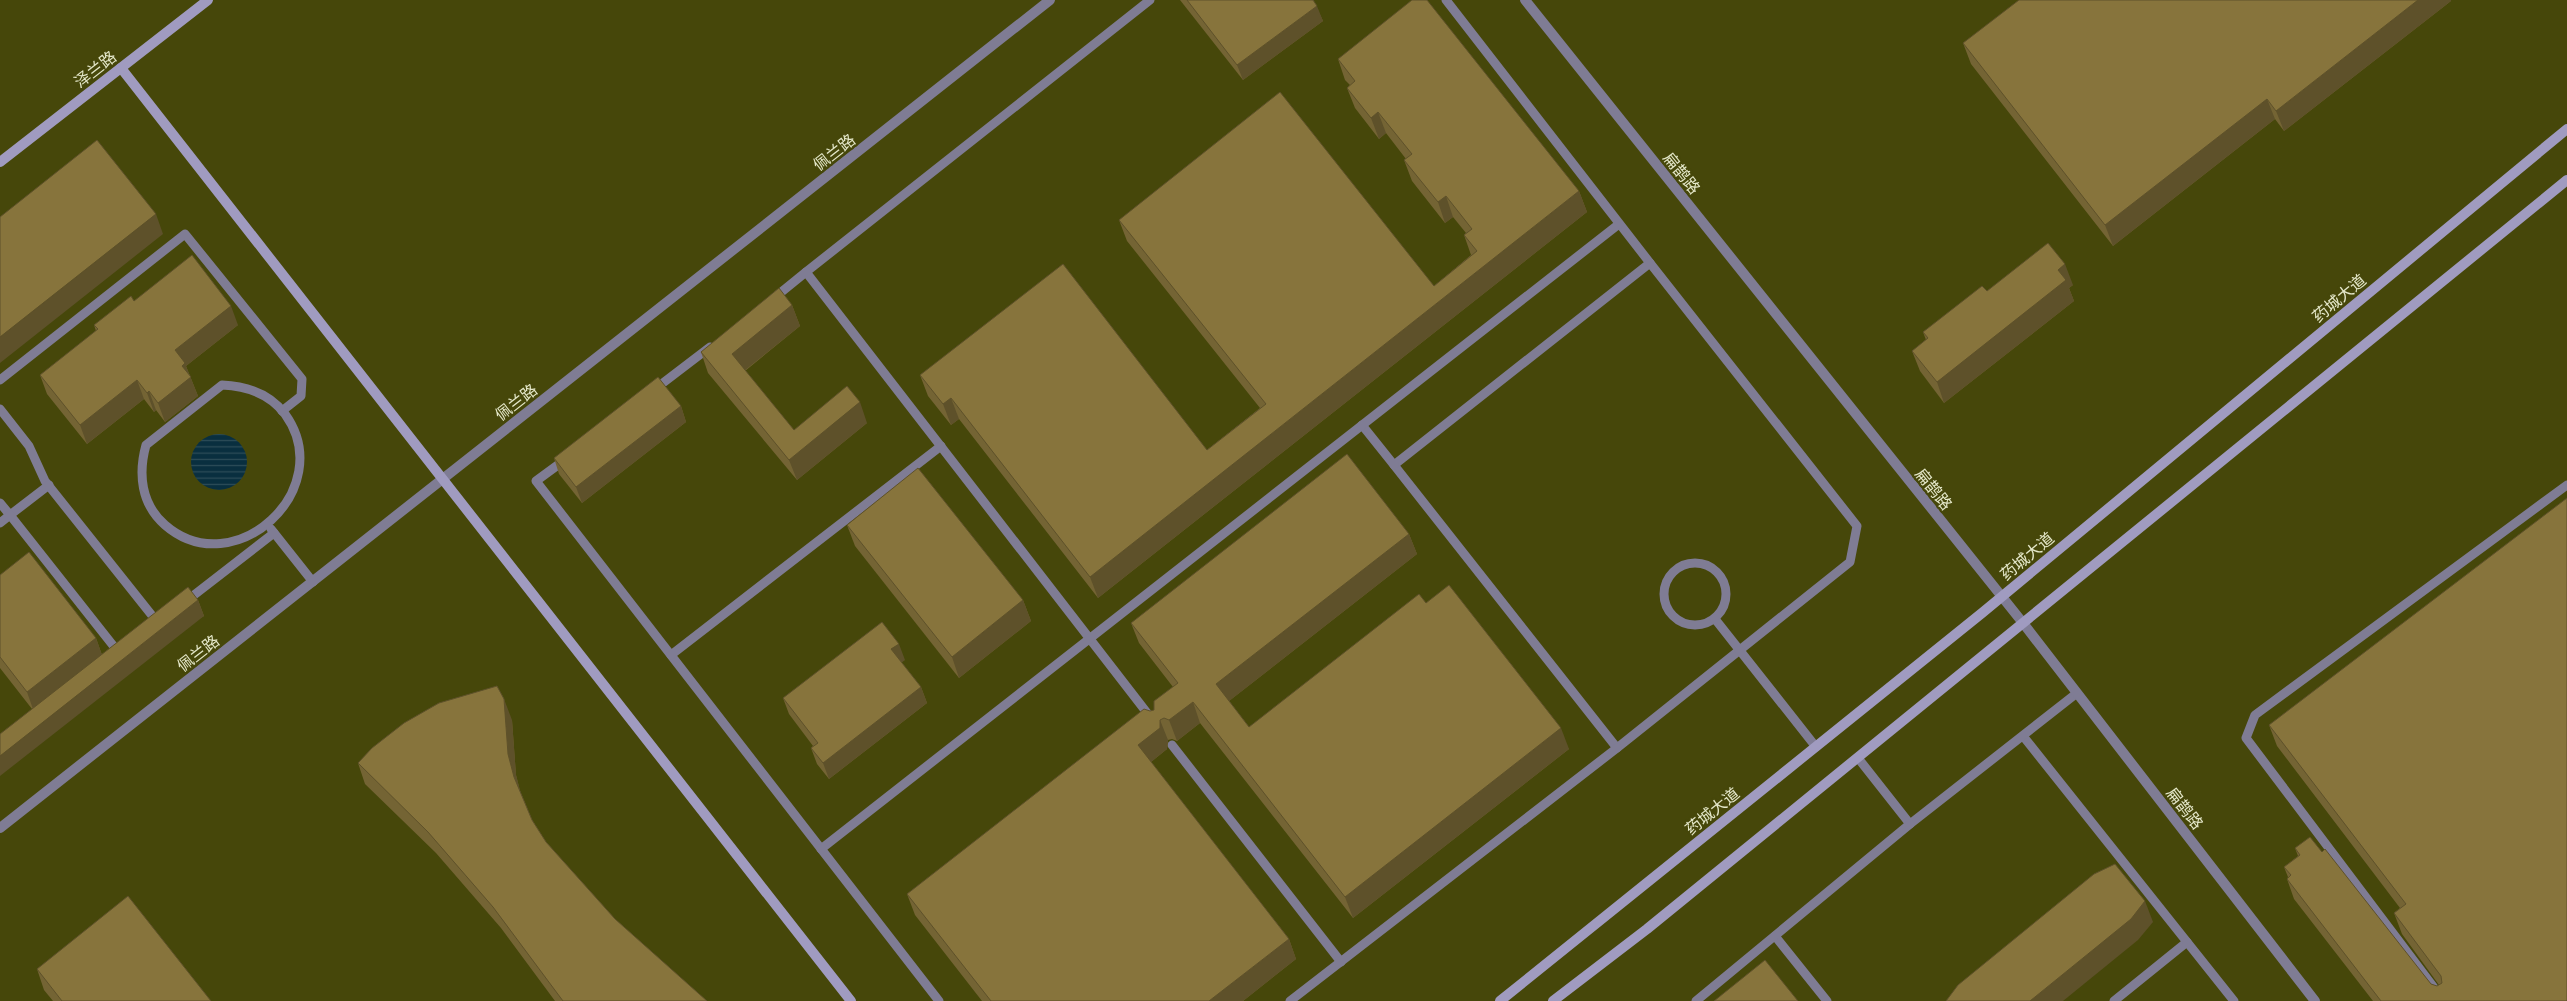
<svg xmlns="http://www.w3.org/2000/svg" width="2567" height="1001" font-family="Karla,'Noto Sans SC',sans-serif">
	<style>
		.water { fill: url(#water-rules) }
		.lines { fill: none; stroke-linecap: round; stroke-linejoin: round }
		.lane { stroke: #7f7c94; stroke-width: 9 }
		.street { stroke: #7f7c94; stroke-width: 10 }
		.secondary { stroke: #a09bc0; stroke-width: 10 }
		.wall { fill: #746434 }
		.shaded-wall { fill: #5e512a }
		.building { fill: #87743c; stroke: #5e512a }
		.labels { text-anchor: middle; stroke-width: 4.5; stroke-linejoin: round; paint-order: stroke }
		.street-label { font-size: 16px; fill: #e5e8ca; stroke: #46470a }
	</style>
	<defs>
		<pattern id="water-rules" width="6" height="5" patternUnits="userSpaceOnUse" patternTransform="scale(1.25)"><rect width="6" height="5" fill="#092f3f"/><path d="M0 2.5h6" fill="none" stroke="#2d4d59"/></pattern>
	</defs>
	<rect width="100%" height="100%" fill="#46470a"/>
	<circle class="water" cx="219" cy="462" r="28"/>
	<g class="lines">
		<g class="lane">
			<path d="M1446,0l204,263"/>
			<path d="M1650,263l207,263 -7,36 -233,186 -223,-283z"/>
			<path d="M806,272l344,-272"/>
			<path d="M774,298l32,-26 345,446"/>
			<path d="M0,380l185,-146 117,145 -1,17 -19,15"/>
			<path d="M222,385c24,1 48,9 63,29 54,75 -51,171 -120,111 -24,-21 -27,-51 -19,-80z"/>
			<path d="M655,389l55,-42"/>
			<path d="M0,409l29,37 16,35 113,142"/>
			<path d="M1362,425l32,40"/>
			<path d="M566,459l-30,22 403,520"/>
			<path d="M0,503l10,12 39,-30"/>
			<path d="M0,523l10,-8 109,138"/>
			<path d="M271,529l42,53"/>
			<circle cx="1695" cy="594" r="31"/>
			<path d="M185,602l89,-69"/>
			<path d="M1715,619l101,128"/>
			<path d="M671,655l270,-209"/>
			<path d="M2023,736l164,206 -73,59"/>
			<path d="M1172,745l169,217"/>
			<path d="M1858,758l52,66 167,-131"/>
			<path d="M821,849l798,-625"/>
			<path d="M1775,936l52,65"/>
			<path d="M2187,942l47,59"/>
			<path d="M1290,1001l327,-253"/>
			<path d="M1696,1001l214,-177"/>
			<path d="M2444,1001l-198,-263 9,-23 312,-230"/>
		</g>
		<g class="street">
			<path d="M1525,0l498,623 292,378"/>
			<path d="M0,828l1050,-828"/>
		</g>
		<g class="secondary">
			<path d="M121,68l730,933"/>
			<path d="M0,162l208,-162"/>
			<path d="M1500,1001l482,-388 585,-484"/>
			<path d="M1553,1001l94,-72 920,-749"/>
		</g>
	</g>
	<g class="wall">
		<path d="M1180,0h133l10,21 -80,59z"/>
		<path d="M2451,1l-167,130 -9,-12 -162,127 -142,-182 -8,-21z"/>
		<path d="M1338,59l241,132 8,21 -489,386 -139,-179 -8,6 -23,-29 -8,-21 287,75 53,-42 -133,-167 -8,-21 315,66 37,-31 -7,-20 2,-2 -13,-16 -8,6 -33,-42 -8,-21 2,-1 -20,-26 -7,6 -24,-31 -8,-20 3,-3 -5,-5z"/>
		<path d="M2073,285l-4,3 5,13 -130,102 -24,-32 -8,-20 14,-11 -3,-8 64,-41z"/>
		<path d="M134,301l104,24 -52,41 12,30 -33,26 -9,-12 -2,2 -10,-13 -57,45 -40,-50 -7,-19 56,-44 -2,-6z"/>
		<path d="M792,305l8,21 -55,45 49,59 73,-7 -70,57 -89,-107 -7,-21z"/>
		<path d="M681,406l5,16 -104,81 -23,-29 -5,-16z"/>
		<path d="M847,525l176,75 8,21 -72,57 -104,-132z"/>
		<path d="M1409,534l8,20 -188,147 20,26 177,-124 143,146 -216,169 -153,-195 -23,18 -5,-2 -4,1 -1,9 -16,13 138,177 7,20 -53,42h-261l-67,-86 -8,-21 247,-184 19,-23 -34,-44 -8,-20z"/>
		<path d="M0,575l96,63 6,17 96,-55 6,16 -172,93 -32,-41z"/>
		<path d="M905,660l-4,2 20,25 6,16 -98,76 -12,-15 -6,-16 2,-2 -24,-32 -6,-16z"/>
		<path d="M512,720l4,55 4,16 12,29 14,22 69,77 92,82h-152l-54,-73 -65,-75 -71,-69 -7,-21z"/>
		<path d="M2269,725l298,276h-194l-79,-102 -7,-20 1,-2 -4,-10 14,-11 -3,-8 27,4 109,132 6,2 2,-1 -37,-51 -8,-21 6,-5 -123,-162z"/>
		<path d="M37,969l174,32h-158l-9,-11z"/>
	</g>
	<g class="shaded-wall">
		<path d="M2418,0h33v1l-167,130 -8,-20z"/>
		<path d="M1317,6l6,15 -80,59 -6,-15z"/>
		<path d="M2267,99l8,20 -162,127 -8,-21z"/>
		<path d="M1378,112l8,21 -7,6 -8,-21z"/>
		<path d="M1579,191l8,21 -489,386 -8,-21z"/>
		<path d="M1446,196l7,21 -8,6 -7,-21z"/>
		<path d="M156,214l7,20 -163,129v-26z"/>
		<path d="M2065,264l8,21 -4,3 5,13 -130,102 -7,-21 121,-112z"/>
		<path d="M792,305l8,21 -61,49 -7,-21z"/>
		<path d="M231,306l7,19 -52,41 12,30 -33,26 -7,-19 17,-53z"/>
		<path d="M137,380l7,19 -57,45 -7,-19z"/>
		<path d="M149,391l7,19 -2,2 -7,-19z"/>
		<path d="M951,398l8,21 -8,6 -8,-21z"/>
		<path d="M860,402l7,21 -70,57 -8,-20z"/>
		<path d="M681,406l5,16 -104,81 -6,-16z"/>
		<path d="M1409,534l8,20 -193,151 -8,-21z"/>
		<path d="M198,600l6,16 -204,160v-20z"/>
		<path d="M1023,600l8,21 -72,57 -7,-21z"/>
		<path d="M96,638l7,20 -69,54 -7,-20z"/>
		<path d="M899,644l6,16 -8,6 -6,-17z"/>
		<path d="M921,687l6,16 -98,76 -6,-16z"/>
		<path d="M504,699l8,21 4,55 6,23 -8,-21 -6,-23z"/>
		<path d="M1193,702l7,21 -23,18 -8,-21z"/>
		<path d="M1160,720l8,20 -1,9 -21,17 -8,-21z"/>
		<path d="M1561,728l8,21 -216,169 -8,-21z"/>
		<path d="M2145,901l8,21 -15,18 -75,61h-33z"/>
		<path d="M1289,939l7,20 -53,42h-34z"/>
	</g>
	<g class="building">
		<path d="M1187,0h126l4,6 -80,59z"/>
		<path d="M1412,0h15l152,191 -489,386 -139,-179 -8,6 -23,-29 143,-111 144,186 59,-46 -147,-184 161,-128 154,194 43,-35 -13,-16 8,-6 -26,-33 -8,6 -34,-42 8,-6 -34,-42 -7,6 -24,-30 8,-7 -17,-22z"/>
		<path d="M2019,0h399l-142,111 -9,-12 -162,126 -142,-182z"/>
		<path d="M97,140l59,74 -156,123v-120z"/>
		<path d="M2048,243l17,21 -7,6 8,10 -129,102 -25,-31 16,-13 -5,-6 59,-46 5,5z"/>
		<path d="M192,255l39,51 -56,44 10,13 -3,3 9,11 -33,26 -9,-12 -2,2 -10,-13 -57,45 -40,-50 58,-46 -4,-4 37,-29 3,5z"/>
		<path d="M779,288l13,17 -60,49 62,76 53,-44 13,16 -71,58 -88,-108z"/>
		<path d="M658,377l23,29 -105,81 -22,-29z"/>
		<path d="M1347,454l62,80 -193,150 33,43 170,-133 7,9 23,-18 112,143 -216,169 -152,-195 -24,18 -5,-2 -4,2v8l-22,17 151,194 -80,62h-218l-84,-107 237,-185 6,2 4,-1v-9l24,-18 -47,-60z"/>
		<path d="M918,468l105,132 -71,57 -105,-132z"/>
		<path d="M2567,498v503h-186l-94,-122 4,-4 -7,-8 16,-12 -5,-7 15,-11 12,15 3,-3 106,135 6,2 5,-3 -1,-7 -47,-63 12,-9 -137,-179z"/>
		<path d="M29,552l67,86 -69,54 -27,-35v-82z"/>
		<path d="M188,587l10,13 -198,156v-22z"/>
		<path d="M882,622l17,22 -8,5 30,38 -98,76 -12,-15 7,-5 -35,-45z"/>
		<path d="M497,686l7,13 4,55 6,23 18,43 14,22 69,77 92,82h-144l-70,-94 -65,-75 -70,-69 14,-15 32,-25 35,-20z"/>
		<path d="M2115,864l30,37 -14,18 -101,82h-84l12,-16 136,-111z"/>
		<path d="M128,896l83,105h-149l-25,-32z"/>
		<path d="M1765,960l33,41h-84z"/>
	</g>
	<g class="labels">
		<g class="street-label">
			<text transform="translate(95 69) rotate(-38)" y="6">泽兰路</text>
			<text transform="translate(834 152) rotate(-38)" y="6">佩兰路</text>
			<text transform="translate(1682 173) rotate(51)" y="6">扁鹊路</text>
			<text transform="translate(2339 298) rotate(-40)" y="6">药城大道</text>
			<text transform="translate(516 402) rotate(-38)" y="6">佩兰路</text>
			<text transform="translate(1934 489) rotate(51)" y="6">扁鹊路</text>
			<text transform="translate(2027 556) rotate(-40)" y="6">药城大道</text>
			<text transform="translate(198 653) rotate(-38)" y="6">佩兰路</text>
			<text transform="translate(2185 808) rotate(52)" y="6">扁鹊路</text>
			<text transform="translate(1712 811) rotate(-39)" y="6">药城大道</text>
		</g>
	</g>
</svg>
